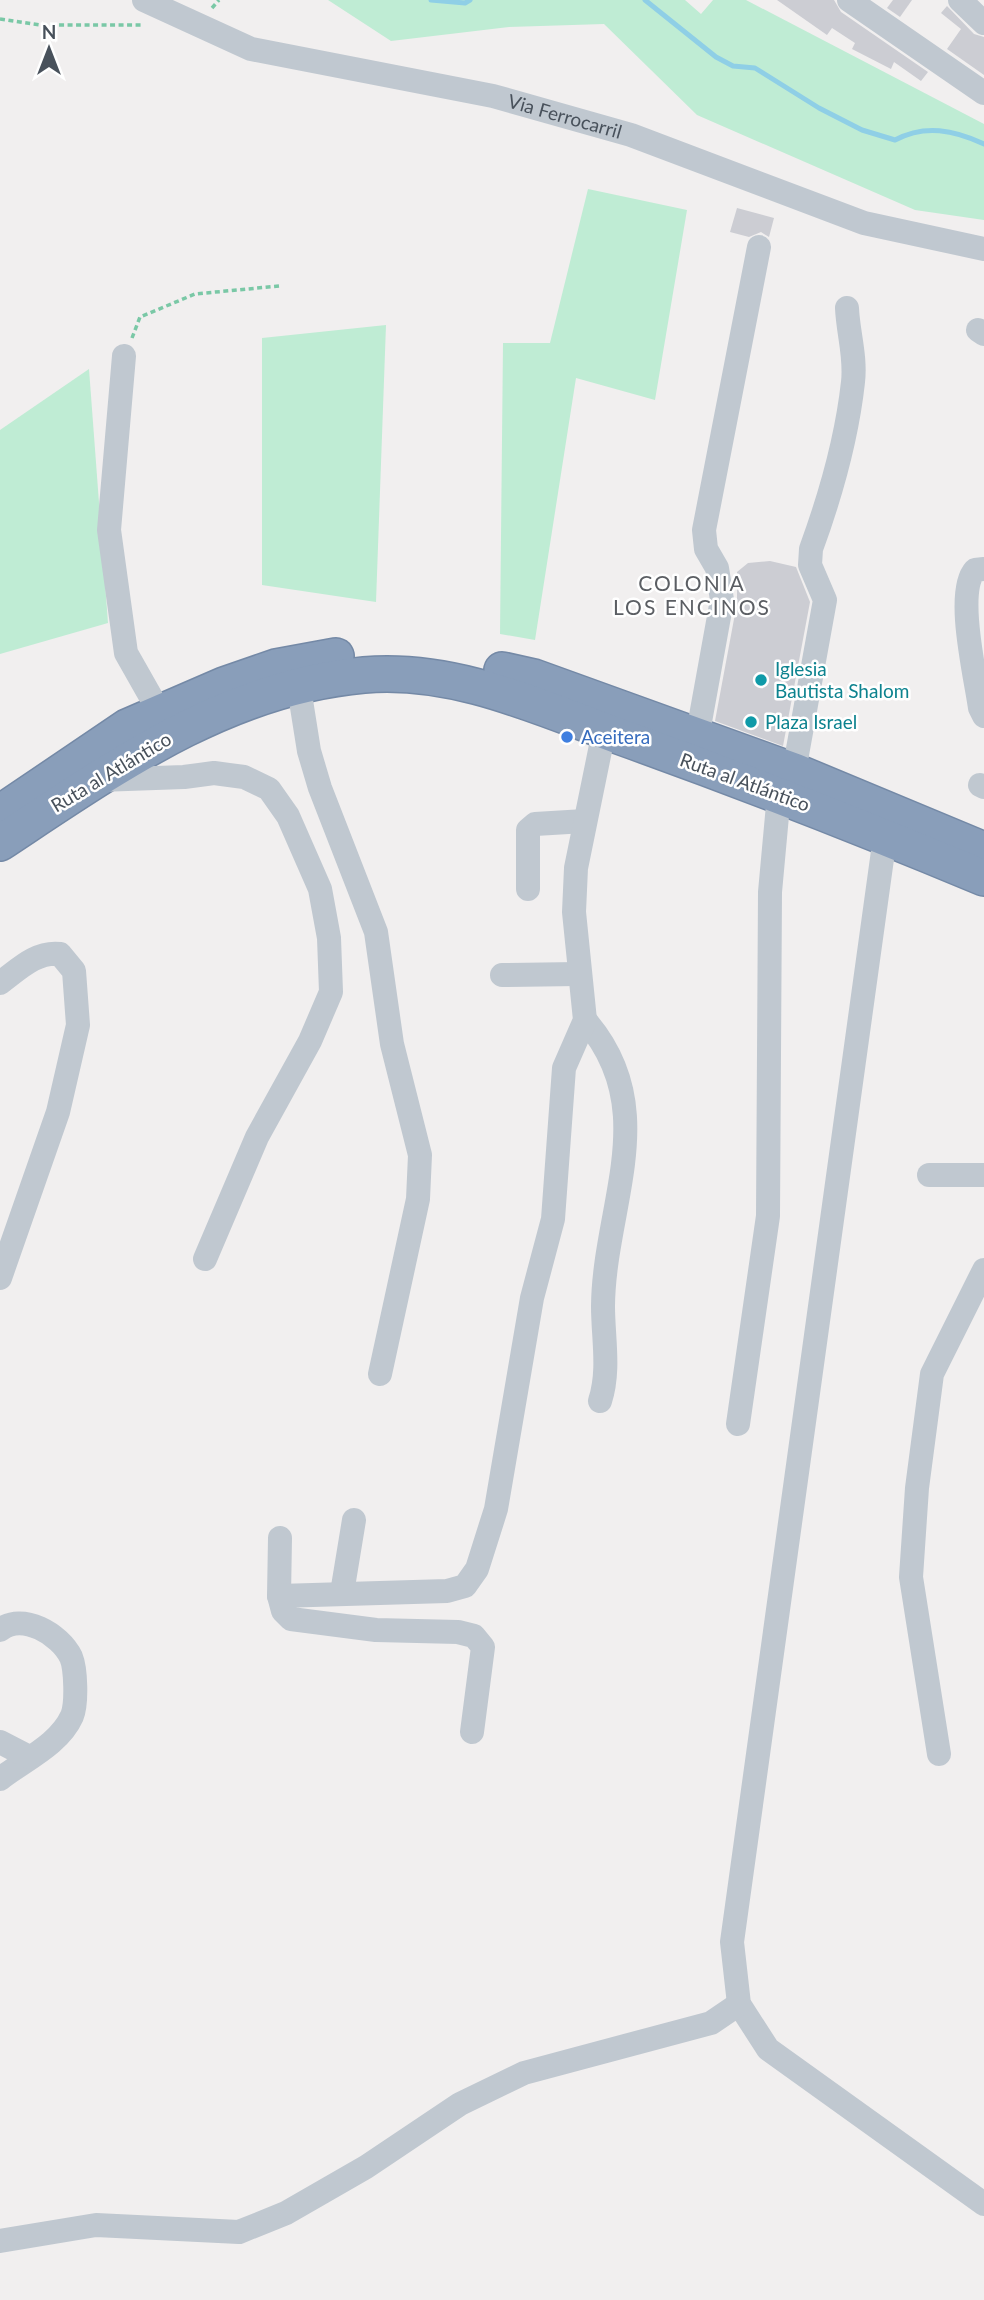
<svg xmlns="http://www.w3.org/2000/svg" width="984" height="2300" font-family="Lato,sans-serif">
	<style>
		.green { fill: #bfecd4 }
		.lines { fill: none; stroke-linecap: round; stroke-linejoin: round }
		.stream { stroke: #8fcfe6; stroke-width: 5 }
		.building { fill: #cccdd3 }
		.highway-casing { stroke: #7489a6; stroke-width: 38 }
		.path { stroke: #7ac8a6; stroke-width: 3.5; stroke-dasharray: 5 3.5; stroke-linecap: butt }
		.minor { stroke: #c0c8d0; stroke-width: 24 }
		.highway { stroke: #899eba; stroke-width: 35 }
		.culture-dot { fill: #0f9aa8; stroke: #fff; stroke-width: 2.5 }
		.shop-dot { fill: #3f7fe0; stroke: #fff; stroke-width: 2.5 }
		.labels { text-anchor: middle; stroke-width: 5; stroke-linejoin: round; paint-order: stroke }
		.street-label { font-size: 19px; fill: #48515b; stroke: #fff }
		.culture-label { font-size: 19px; fill: #0d838f; stroke: #fff; text-anchor: start }
		.shop-label { font-size: 19px; fill: #366cbe; stroke: #fff; text-anchor: start }
		.neighbourhood-label { font-size: 21px; letter-spacing: 2px; fill: #5b5e63; stroke: #fff }
	</style>
	<rect width="100%" height="100%" fill="#f1efef"/>
	<g class="green">
		<path d="M328,0h357l16,14 12,-14h33l238,124v96l-69,-10 -218,-95 -93,-91 -95,3 -118,14z"/>
		<path d="M588,189l99,21 -32,190 -79,-22 -41,262 -35,-6 3,-291h47z"/>
		<path d="M386,325l-10,277 -114,-17v-247z"/>
		<path d="M89,369l19,254 -108,31v-224z"/>
	</g>
	<g class="lines">
		<g class="stream">
			<path d="M431,0l34,3 5,-3"/>
			<path d="M645,0l71,57 17,9 22,2 64,40 43,22 33,10c30,-16 59,-10 89,4"/>
		</g>
	</g>
	<g class="building">
		<path d="M777,0h57l7,12 87,60 -7,9 -27,-19 -3,7 -39,-20 3,-6 -23,-15 -5,7z"/>
		<path d="M893,0h19l-12,17 -13,-9z"/>
		<path d="M947,6l27,28 10,3v38l-37,-26 14,-20 -20,-16z"/>
		<path d="M737,208l37,10 -5,19 -8,-5 -12,5 -19,-5z"/>
		<path d="M770,561l26,6 14,35 -27,144 -68,-25 22,-118v-31l11,-9z"/>
	</g>
	<g class="lines">
		<defs>
			<g id="highway">
				<path d="M502,670l32,7 260,94 190,79"/>
				<path d="M0,813l127,-86 97,-42 52,-18 60,-11"/>
				<path d="M0,843c112,-74 226,-156 364,-168 90,-8 175,32 257,62 123,44 243,91 363,141"/>
			</g>
		</defs>
		<use href="#highway" class="highway-casing"/>
		<g class="path">
			<path d="M212,8l7,-8"/>
			<path d="M0,19l41,6h103"/>
			<path d="M132,338l8,-21 55,-23 84,-8"/>
		</g>
		<g class="minor">
			<path id="s1" d="M144,0l107,49 242,47 138,39 233,88 120,26"/>
			<path d="M849,0l135,93"/>
			<path d="M960,0l24,23"/>
			<path d="M978,330l6,4"/>
			<path d="M124,356l-15,174 17,123 34,60"/>
			<path d="M984,569l-9,1c-20,22 1,108 5,138l4,8"/>
			<path d="M299,688l10,63 11,37 56,144 16,112 28,111 -2,44 -38,175"/>
			<path d="M697,738l25,-138 -5,-32 -11,-19 -2,-19 55,-283"/>
			<path d="M794,771l31,-171 -15,-35 1,-16c19,-52 36,-112 42,-167 3,-26 -5,-49 -6,-74"/>
			<path d="M99,780l85,-3 30,-4 30,4 25,12 19,27 32,73 9,49 2,54 -21,49 -53,96 -52,122"/>
			<path d="M980,785l4,2"/>
			<path d="M885,837l-153,1105 7,62 29,45 216,155"/>
			<path d="M528,889v-59l7,-6 50,-3"/>
			<path d="M502,975l76,-1"/>
			<path d="M0,983c18,-13 36,-32 60,-29l14,17 4,54 -20,87 -58,166"/>
			<path d="M585,1020c78,89 19,185 18,286 0,32 7,64 -3,95"/>
			<path d="M929,1175h55"/>
			<path d="M738,1424l30,-208 2,-324 9,-98"/>
			<path d="M342,1593l12,-73"/>
			<path d="M279,1596l1,-58"/>
			<path d="M0,1630c22,-18 60,4 71,27 5,12 6,47 1,59 -13,29 -48,44 -72,63"/>
			<path d="M472,1732l11,-85 -9,-11 -16,-4 -82,-2 -85,-11 -8,-8 -4,-15 168,-5 18,-5 12,-17 19,-60 36,-211 21,-79 11,-151 21,-48 -11,-108 2,-44 28,-137"/>
			<path d="M0,1742l29,15"/>
			<path d="M939,1754l-28,-177 6,-89 15,-114 52,-104"/>
			<path d="M0,2241l96,-16 143,7 47,-19 80,-46 94,-63 64,-31 187,-50 28,-19"/>
		</g>
		<use href="#highway" class="highway"/>
	</g>
	<g class="culture-dot">
		<circle cx="761" cy="680" r="7"/>
		<circle cx="751" cy="722" r="7"/>
	</g>
	<circle class="shop-dot" cx="567" cy="737" r="7"/>
	<g class="labels">
		<g class="street-label">
			<text dy="7" stroke="none"><textPath href="#s1" startOffset="439">Via Ferrocarril</textPath></text>
			<text transform="translate(111 772) rotate(-31)" y="7">Ruta al Atlántico</text>
			<text transform="translate(745 782) rotate(20)" y="7">Ruta al Atlántico</text>
		</g>
		<g class="culture-label">
			<text x="775" y="676">Iglesia<tspan x="775" dy="22">Bautista Shalom</tspan></text>
			<text x="765" y="729">Plaza Israel</text>
		</g>
		<g class="shop-label">
			<text x="581" y="744">Aceitera</text>
		</g>
		<g class="neighbourhood-label">
			<text x="692" y="591">COLONIA<tspan x="692" dy="24">LOS ENCINOS</tspan></text>
		</g>
	</g>
	<g transform="translate(49 49)" stroke="#ffffff" stroke-width="5" paint-order="stroke">
	<path d="M0-5L12 26L0 18L-12 26Z" fill="#48515b"/>
	<text y="-10" font-size="19" font-weight="bold" text-anchor="middle" fill="#48515b">N</text>
	</g>
</svg>
